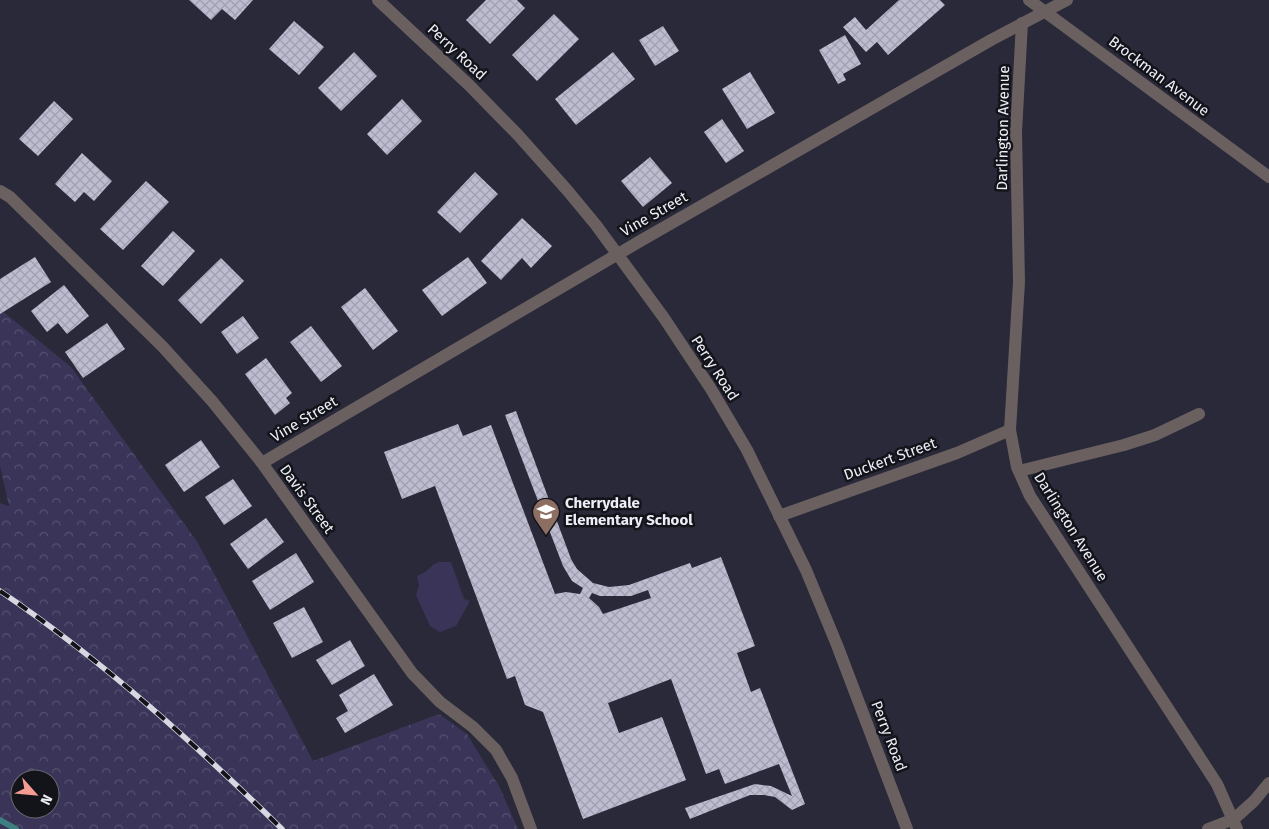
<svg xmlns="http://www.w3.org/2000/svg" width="1269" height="829" font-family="'Fira Sans',sans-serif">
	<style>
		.forest { fill: url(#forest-crowns); fill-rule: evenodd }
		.park { fill: #393458 }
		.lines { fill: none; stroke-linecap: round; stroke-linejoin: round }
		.stream { stroke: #3e8082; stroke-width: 6 }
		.building { fill: url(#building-cross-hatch); fill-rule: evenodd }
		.minor { stroke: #6a6060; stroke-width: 12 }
		.rail-casing { stroke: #d7d7e1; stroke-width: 5.5 }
		.rail { stroke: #13131a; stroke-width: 4; stroke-dasharray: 11; stroke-linecap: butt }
		.labels { text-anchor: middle; stroke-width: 5; stroke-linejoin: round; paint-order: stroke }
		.street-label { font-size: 15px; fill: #ededf7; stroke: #13131a }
		.poi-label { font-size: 15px; font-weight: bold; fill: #ededf7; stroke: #13131a; text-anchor: start }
	</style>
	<defs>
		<pattern id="forest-crowns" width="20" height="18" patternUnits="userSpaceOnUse" patternTransform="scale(1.25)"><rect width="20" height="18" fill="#393458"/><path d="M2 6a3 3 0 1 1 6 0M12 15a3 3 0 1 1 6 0" fill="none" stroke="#565271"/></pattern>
		<pattern id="building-cross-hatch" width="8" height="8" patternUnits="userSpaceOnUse" patternTransform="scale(1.25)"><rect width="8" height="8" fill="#bebcd1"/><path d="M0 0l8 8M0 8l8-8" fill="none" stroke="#a09faf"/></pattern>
	</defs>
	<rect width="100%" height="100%" fill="#2a2939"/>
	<path class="forest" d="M0,309l71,58 127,176 115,218 126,-47 28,20 33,54 18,41h-518v-326l9,3 -9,-40zM20,779h30v30h-30z"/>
	<path class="park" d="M439,562h12l13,37 6,2 -14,25 -16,6 -10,-6 -14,-31 3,-10 -2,-8c3,-4 6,-3 9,-6 6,-4 5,-6 13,-9z"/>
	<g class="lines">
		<path class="stream" d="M0,820l16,9"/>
	</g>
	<g class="building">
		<path d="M189,0h64l-18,20 -13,-11 -11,11z"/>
		<path d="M486,0h31l8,8 -35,36 -24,-24z"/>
		<path d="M899,0h41l5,5 -57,50 -11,-13 -11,10 -23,-25 12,-10 11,13z"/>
		<path d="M554,14l25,25 -42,42 -25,-26z"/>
		<path d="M294,21l30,26 -25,28 -30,-26z"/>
		<path d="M663,26l16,25 -24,15 -16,-26z"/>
		<path d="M845,35l16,29 -18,10 3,6 -8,4 -19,-34z"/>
		<path d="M354,52l23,24 -36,35 -23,-23z"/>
		<path d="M613,52l22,27 -59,46 -21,-26z"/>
		<path d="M750,72l25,41 -28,16 -25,-40z"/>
		<path d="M402,99l20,22 -35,34 -20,-21z"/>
		<path d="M54,101l19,18 -35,37 -19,-17z"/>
		<path d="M722,119l22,32 -18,12 -22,-31z"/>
		<path d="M82,153l30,28 -18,20 -10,-9 -9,10 -20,-18z"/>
		<path d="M650,157l22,26 -29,24 -22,-26z"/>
		<path d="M475,172l23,22 -38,39 -23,-21z"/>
		<path d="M146,181l23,21 -46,48 -23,-21z"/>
		<path d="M522,218l30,28 -21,22 -9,-10 -21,22 -20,-19z"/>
		<path d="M173,231l22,20 -32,35 -22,-20z"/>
		<path d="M35,257l16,25 -51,32v-35z"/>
		<path d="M468,257l19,26 -45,33 -20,-26z"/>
		<path d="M221,258l23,23 -43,43 -23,-24z"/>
		<path d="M64,285l25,31 -22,18 -9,-11 -11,9 -16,-21z"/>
		<path d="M365,288l33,43 -25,19 -32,-43z"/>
		<path d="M243,316l16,22 -22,16 -16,-22z"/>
		<path d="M107,323l18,26 -42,29 -18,-26z"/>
		<path d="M311,326l31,40 -21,16 -31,-40z"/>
		<path d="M266,358l26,35 -6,5 4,5 -15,12 -30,-41z"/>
		<path d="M516,411l55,148 6,10 16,14 16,4 20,-2 61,-22 2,5 29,-11 34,89 -18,7 14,39 9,-4 45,116 -13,6 -17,-13 -11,-2h-14l-60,24 -5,-11 70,-24 16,2 21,10 -13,-32 -54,20 -6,-15 -13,5 -35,-95 -63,24 11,30 43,-16 24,63 -103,39 -40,-107 -18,-7 -10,-29 -8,3 -72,-193 -33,13 -18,-47 74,-28 5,12 28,-11 64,169 11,-2 14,2 3,-6 -11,-7 -9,-15 -58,-151zM648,590l3,8 -48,16 -4,-7 -10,-9 3,-5 8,3h31z"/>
		<path d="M201,440l19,27 -36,25 -19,-27z"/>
		<path d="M233,479l19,27 -28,19 -19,-28z"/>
		<path d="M266,518l18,24 -36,27 -18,-25z"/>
		<path d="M296,553l18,29 -44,28 -18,-29z"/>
		<path d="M304,607l19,35 -31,16 -19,-35z"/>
		<path d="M350,640l15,26 -33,19 -16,-25z"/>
		<path d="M374,674l19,31 -48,28 -9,-15 12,-7 -9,-16z"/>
	</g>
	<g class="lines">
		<g class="minor">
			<path d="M378,0l91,85 49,50 49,55 29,35 68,93 47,71 36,61 59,120 31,75 70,184"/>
			<path d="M1029,0l240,177"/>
			<path d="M1022,23l-6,109 3,150 -9,148 7,37 13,29 187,288 20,45"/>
			<path d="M0,191l10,6 152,149 50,55 50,62 150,210 28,29 33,25 23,23 16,28 19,51"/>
			<path d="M262,463l380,-223 349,-200 76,-40"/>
			<path d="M1019,471l105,-26 31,-10 44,-21"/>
			<path d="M779,516l178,-63 53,-23"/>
			<path d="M1208,829l26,-10 20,-18 15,-18"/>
		</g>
		<defs>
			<path id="rail" d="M0,591c102,69 194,152 282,238"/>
		</defs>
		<use href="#rail" class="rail-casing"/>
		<use href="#rail" class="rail"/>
	</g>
	<defs>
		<symbol id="school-pin" viewBox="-11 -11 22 30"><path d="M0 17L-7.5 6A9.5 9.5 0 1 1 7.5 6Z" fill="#8d6e63" stroke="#13131a"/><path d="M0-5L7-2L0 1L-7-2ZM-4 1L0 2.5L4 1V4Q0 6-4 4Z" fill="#fff"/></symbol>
	</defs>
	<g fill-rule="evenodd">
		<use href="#school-pin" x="530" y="496" width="32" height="43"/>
	</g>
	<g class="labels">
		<g class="street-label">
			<text transform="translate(457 52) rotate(43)" y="5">Perry Road</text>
			<text transform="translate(1159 76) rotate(37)" y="5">Brockman Avenue</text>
			<text transform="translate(1003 128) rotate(-89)" y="5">Darlington Avenue</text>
			<text transform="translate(654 214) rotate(-30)" y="5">Vine Street</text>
			<text transform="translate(715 368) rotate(57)" y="5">Perry Road</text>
			<text transform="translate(304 419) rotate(-31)" y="5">Vine Street</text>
			<text transform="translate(890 459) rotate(-20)" y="5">Duckert Street</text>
			<text transform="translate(307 499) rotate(54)" y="5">Davis Street</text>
			<text transform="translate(1071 527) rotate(58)" y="5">Darlington Avenue</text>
			<text transform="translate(889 736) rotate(69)" y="5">Perry Road</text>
		</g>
		<g class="poi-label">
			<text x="565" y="508">Cherrydale<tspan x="565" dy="17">Elementary School</tspan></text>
		</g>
	</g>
	<g transform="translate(35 794) rotate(117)"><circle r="24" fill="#13131a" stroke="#6a6a72"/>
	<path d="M0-4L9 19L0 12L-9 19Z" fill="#f59c92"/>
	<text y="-8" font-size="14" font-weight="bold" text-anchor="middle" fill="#ededf7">N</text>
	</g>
</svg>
